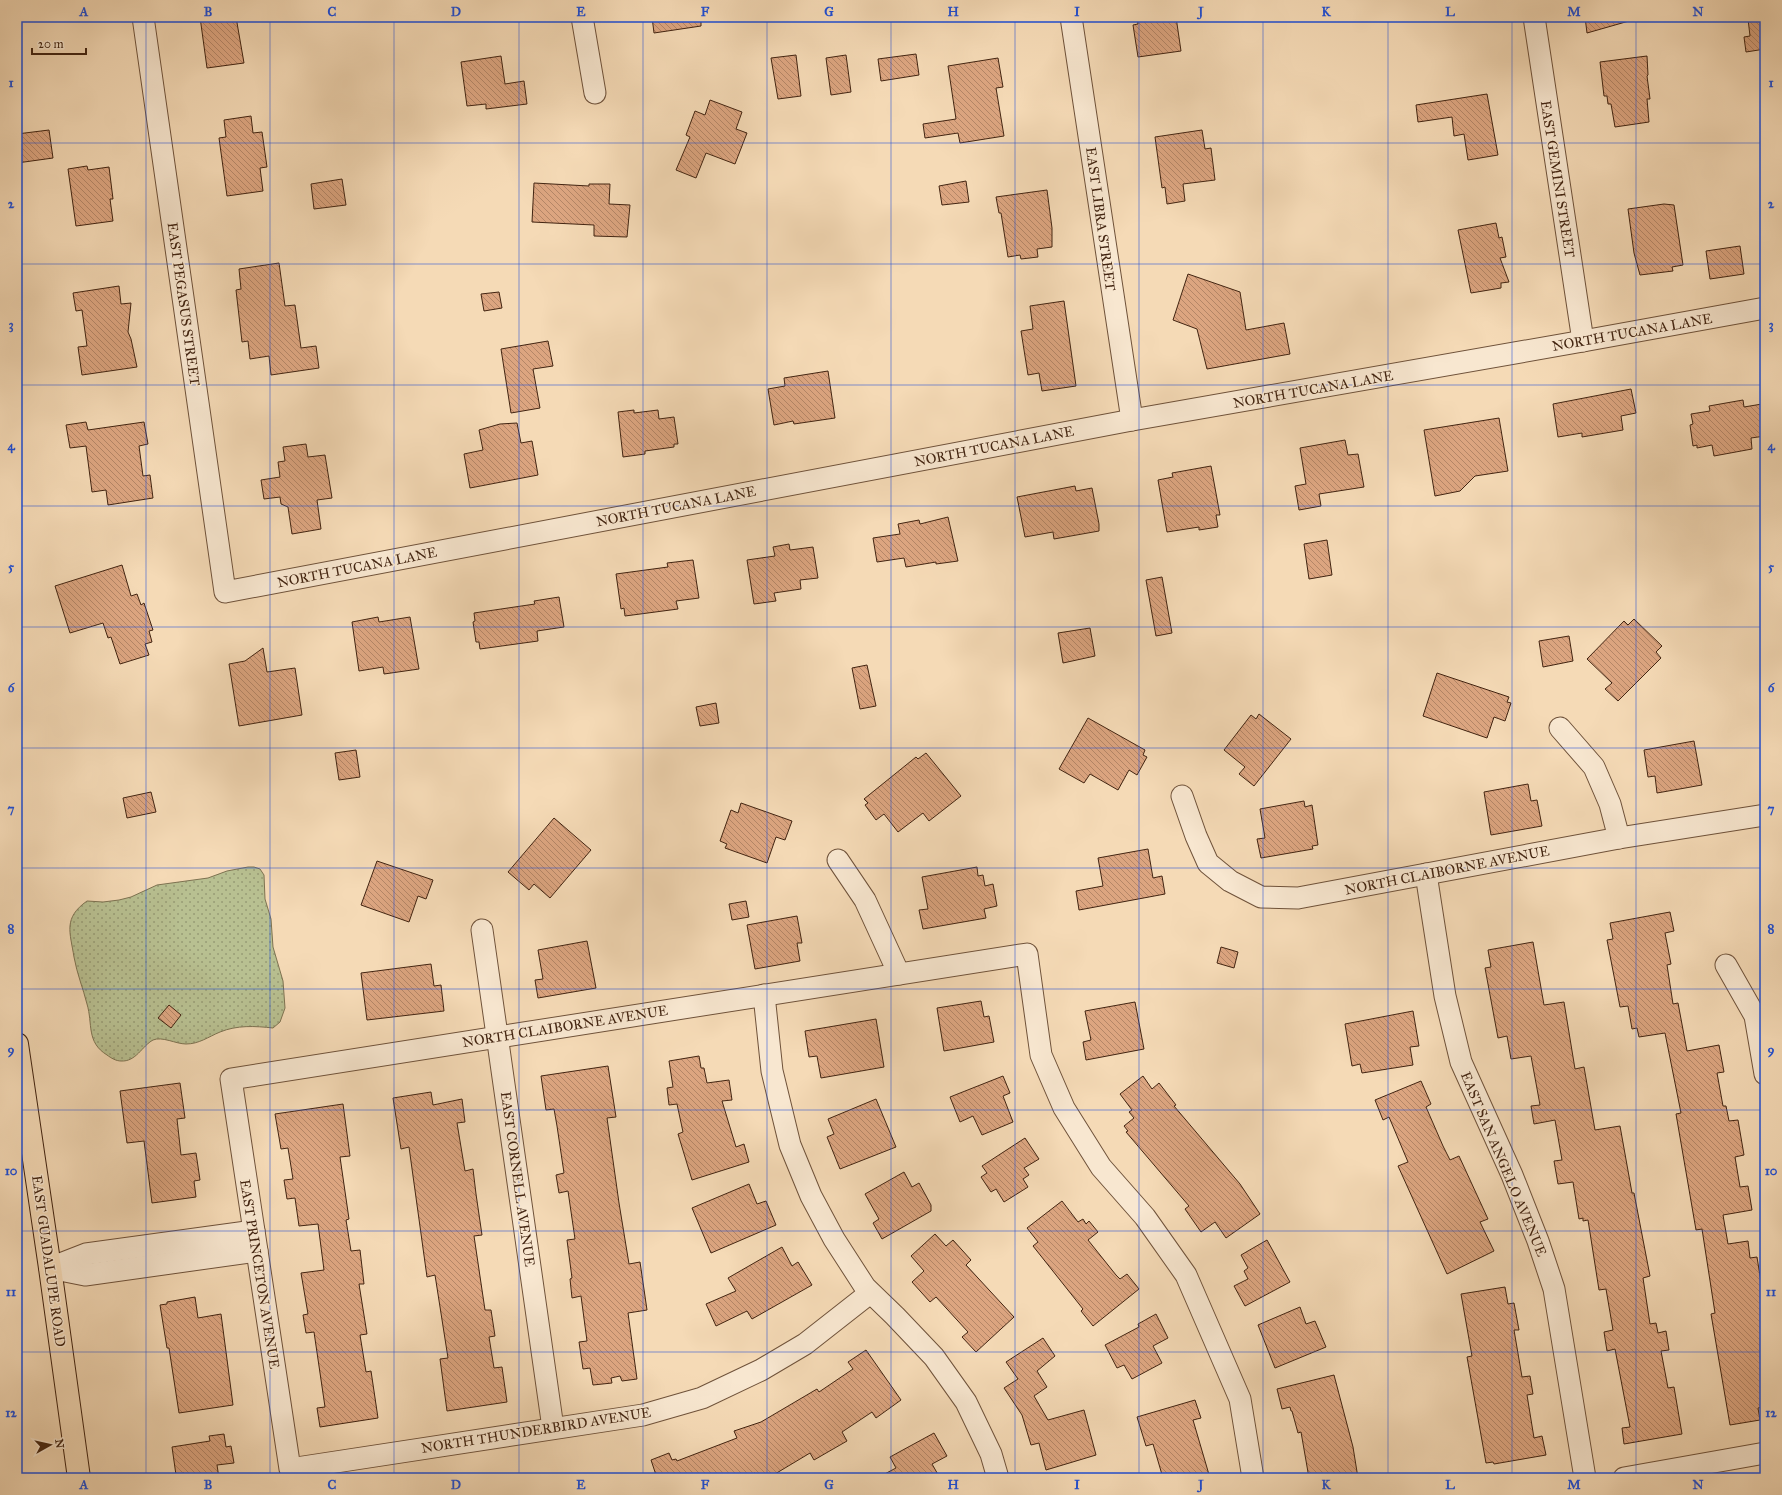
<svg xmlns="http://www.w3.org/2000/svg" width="1782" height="1495" font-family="'IM FELL Great Primer',serif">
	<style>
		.grass { fill: url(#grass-dots); stroke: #7d7251 }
		.building { fill: url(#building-back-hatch); stroke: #422411 }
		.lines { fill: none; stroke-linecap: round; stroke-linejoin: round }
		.minor-casing { stroke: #6f523a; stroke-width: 23 }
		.major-casing { stroke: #422411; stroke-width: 24 }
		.minor { stroke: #f8e7d0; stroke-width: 21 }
		.major { stroke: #f5dab6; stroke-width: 22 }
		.grid { fill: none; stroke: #1d4ed8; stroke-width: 1; stroke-opacity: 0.55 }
		.labels { text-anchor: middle; stroke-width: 3; stroke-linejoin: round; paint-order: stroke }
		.street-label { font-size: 14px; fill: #422411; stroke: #f8e7d0 }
		.neatline { fill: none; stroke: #1d4ed8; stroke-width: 1.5 }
		.grid-label { font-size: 13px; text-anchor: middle; font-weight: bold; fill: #1d4ed8 }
	</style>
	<defs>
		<pattern id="grass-dots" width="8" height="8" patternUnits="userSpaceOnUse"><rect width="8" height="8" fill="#b8c091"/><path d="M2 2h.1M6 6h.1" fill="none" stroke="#979c75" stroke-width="1.8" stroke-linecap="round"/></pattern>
		<pattern id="building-back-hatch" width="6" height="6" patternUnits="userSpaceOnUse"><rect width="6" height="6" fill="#dca580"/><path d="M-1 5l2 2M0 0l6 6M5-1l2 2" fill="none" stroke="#b48667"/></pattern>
	</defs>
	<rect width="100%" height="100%" fill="#f5dab6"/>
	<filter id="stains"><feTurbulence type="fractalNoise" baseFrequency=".005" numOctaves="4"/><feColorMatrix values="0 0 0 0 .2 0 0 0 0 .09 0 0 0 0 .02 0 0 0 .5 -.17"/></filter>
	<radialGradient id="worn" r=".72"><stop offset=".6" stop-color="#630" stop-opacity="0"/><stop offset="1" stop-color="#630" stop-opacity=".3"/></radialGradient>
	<path class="grass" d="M248,867h6l6,2 4,6 1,24 6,20 2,28 10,34 2,27 -5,14 -7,6c-18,-2 -36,-3 -53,4 -12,5 -21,12 -34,12 -10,0 -24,-8 -33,-4 -11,6 -17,22 -32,21 -5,0 -10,-3 -14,-6 -21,-13 -14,-31 -20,-51 -4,-16 -10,-30 -13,-47 -4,-25 -11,-39 13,-56l16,1 16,-2 12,-3 26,-12 51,-7 19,-7z"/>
	<g class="building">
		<path d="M200,17h36l8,46 -37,5z"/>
		<path d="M652,17h49v9l-47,7z"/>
		<path d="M1137,17h39l5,34 -43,6 -5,-32 5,-1z"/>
		<path d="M1585,17h44v4l-42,12z"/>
		<path d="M1765,17v32l-19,3 -2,-15 6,-1 -2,-17z"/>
		<path d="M916,54l3,21 -38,6 -3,-22z"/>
		<path d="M796,55l5,41 -23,3 -7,-41z"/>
		<path d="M846,55l5,37 -20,3 -5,-37z"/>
		<path d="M501,56l4,28 19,-3 3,23 -41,5v-5l-19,2 -6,-44z"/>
		<path d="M1647,56l1,19 -1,1 3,23h-3l2,23 -34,5 -4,-23h-3l-1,-8h-3l-4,-34z"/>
		<path d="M998,58l5,29 -7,1 8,48 -44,7 -2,-10 -33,5 -2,-14 33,-5 -8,-53z"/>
		<path d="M1487,94l11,61 -30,5 -4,-26 -10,2 -2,-19 -34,5 -2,-17z"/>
		<path d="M710,100l32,12 -6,17 11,4 -12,31 -29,-11 -10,25 -20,-8 14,-33 -4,-2 9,-24 10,4z"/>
		<path d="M251,116l2,17 9,-1 5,35 -7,1 3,23 -36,5 -8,-58 7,-1 -2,-17z"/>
		<path d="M49,130l4,28 -36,5v-29z"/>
		<path d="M1202,130l3,19 6,-1 4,32 -32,4 2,17 -18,3 -2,-17 -3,1 -7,-51z"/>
		<path d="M87,166l1,4 21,-3 4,32h-3l3,22 -37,5 -8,-57z"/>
		<path d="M342,179l4,26 -32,4 -3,-25z"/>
		<path d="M966,181l3,21 -27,3 -3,-19z"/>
		<path d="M534,183l55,3v-2h21l-1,20 21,1 -3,32 -33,-1v-11l-62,-3z"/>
		<path d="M1047,190l5,38v19l-15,2 1,8 -17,2 -1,-4 -12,2 -7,-44h-2l-3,-16z"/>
		<path d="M1664,204l10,1 9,60 -11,2 1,4 -33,4 -6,-22 -6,-44z"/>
		<path d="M1496,223l3,15 3,-1 4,20 -6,1 9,24 -8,1v5l-30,5 -13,-63z"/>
		<path d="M1740,246l4,28 -34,5 -4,-28z"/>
		<path d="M279,263l6,43 10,-1 6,43 15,-2 3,22 -48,7 -2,-19 -19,3 -2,-18 -6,1 -6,-52 5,-1 -2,-20z"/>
		<path d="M1188,274l52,18 6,38 38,-7 6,31 -83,15 -10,-40 -24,-9z"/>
		<path d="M119,286l2,18 10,-1 -3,29 3,7 6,28 -55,8 -4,-28 9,-1 -5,-36 -6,1 -3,-18z"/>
		<path d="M499,292l3,16 -18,3 -3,-17z"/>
		<path d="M1064,301l12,85 -34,5 -3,-18 -11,2 -7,-44 12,-2 -3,-23z"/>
		<path d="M548,341l5,25 -20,3 7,39 -29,5 -10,-64z"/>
		<path d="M828,371l7,47 -41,6 -1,-3 -19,4 -6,-36 17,-3 -1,-8z"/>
		<path d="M1631,389l5,24 -15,3 2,14 -41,7v-4l-24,4 -5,-33z"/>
		<path d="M1743,400l1,7 18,-3 1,8 2,-1v25l-14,2 1,11 -38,7 -2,-11 -15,3v-3l-4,1 -3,-21 3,-1 -2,-10 19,-3 -1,-5z"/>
		<path d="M634,410v3l24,-3 1,9 15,-2 4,27h-4v3l-29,4v3l-22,3 -5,-45z"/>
		<path d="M1499,418l9,53 -33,5 -15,15 -25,5 -11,-66z"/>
		<path d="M86,422l2,8 56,-8 4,22 -9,2 4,30 7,-1 3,23 -45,7 -2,-15 -14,2 -6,-46 -16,2 -4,-23z"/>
		<path d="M517,423l4,20 11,-2 6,34 -68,13 -6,-34 19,-4 -4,-20 21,-6z"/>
		<path d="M1345,440l3,15 10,-1 6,33 -45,7 2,12 -22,4 -4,-24 11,-2 -6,-36z"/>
		<path d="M306,444l2,13 17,-2 7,43 -15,2 4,29 -29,5 -4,-27 -7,-3 -1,-7 -16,2 -3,-19 19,-3 -2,-15 7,-1 -2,-14z"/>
		<path d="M1211,466l9,49h-4l2,12 -19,3v-3l-32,5 -9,-52 15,-3 -1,-4z"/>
		<path d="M1075,486l1,5 16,-3 7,36v7l-45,8 -1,-7 -28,5 -8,-40z"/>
		<path d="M948,517l10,44 -22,3v-2l-30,5 -2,-9 -27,4 -4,-24 27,-4 -2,-10 21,-4 1,4z"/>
		<path d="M1327,540l5,35 -23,4 -5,-35z"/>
		<path d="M789,544l1,6 23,-3 5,31 -18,2 1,9 -27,4 2,8 -22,3 -7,-44 28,-4 -2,-9z"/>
		<path d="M693,560l6,38 -23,3 2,8 -53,7 -1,-8 -3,1 -5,-35 52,-7 -1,-4z"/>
		<path d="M122,565l9,31 6,-2 4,11 3,-2 9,27 -4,1 3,11 -7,2 4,11 -29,9 -9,-27 -3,1 -5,-15 -33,10 -15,-47z"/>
		<path d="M1162,577l10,56 -16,3 -10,-56z"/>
		<path d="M559,597l5,30 -27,4 1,10 -58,8 -1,-7h-3l-3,-20 2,-1 -1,-8 61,-9 -1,-3z"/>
		<path d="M378,617l1,5 31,-5 9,52 -35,5 -1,-7 -24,4 -7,-49z"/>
		<path d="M1634,619l28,27 -6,6 5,6 -43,43 -13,-12 7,-6 -25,-24 37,-38 4,4z"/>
		<path d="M1090,628l5,28 -32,7 -5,-30z"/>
		<path d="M1569,636l4,25 -30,6 -4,-26z"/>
		<path d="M263,648l4,24 28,-4 7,47 -63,11 -10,-62 16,-3z"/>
		<path d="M867,665l9,41 -16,3 -8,-41z"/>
		<path d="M1437,673l72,24 -2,5 4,1 -6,18 -11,-4 -7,21 -64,-22z"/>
		<path d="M716,703l3,20 -19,3 -4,-19z"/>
		<path d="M1259,714l32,25 -37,47 -15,-12 6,-7 -21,-17 27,-35 5,4z"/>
		<path d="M1088,718l57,32 -2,5 4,2 -10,18 -8,-5 -11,20 -28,-16 -6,9 -25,-14z"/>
		<path d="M1694,741l8,44 -45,8 -2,-17 -7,1 -4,-27z"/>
		<path d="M356,750l4,27 -21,3 -4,-27z"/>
		<path d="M926,753l35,43 -32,25 -6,-8 -25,19 -14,-18 -8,6 -11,-15 3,-2 -4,-4 52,-42 2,2z"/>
		<path d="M1528,784l3,17 6,-1 5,26 -51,9 -7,-43z"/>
		<path d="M151,792l5,20 -29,6 -4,-20z"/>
		<path d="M1304,801l1,6 7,-2 6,40 -6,1 1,3 -52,9 -4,-19 8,-1 -5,-29z"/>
		<path d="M741,803l51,18 -7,19 -9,-3 -9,26 -42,-15 2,-4 -7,-3 11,-31 7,3z"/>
		<path d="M554,818l37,32 -41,48 -16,-14 -5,6 -21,-18z"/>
		<path d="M1148,849l5,29 9,-2 3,18 -86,16 -3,-19 27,-5 -5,-28z"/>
		<path d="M377,861l56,19 -7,19 -8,-3 -9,26 -48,-17z"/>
		<path d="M977,867l1,9 5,-1 2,11 8,-2 4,22 -13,3 2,9 -63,11 -4,-19 9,-1 -6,-32z"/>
		<path d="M746,901l3,16 -17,3 -3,-16z"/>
		<path d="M1670,912l4,19 -9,2 6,31 -4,1 6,39 5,-1 9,48 32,-6 5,27 -7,1 6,33h3l3,15 9,-1 6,35 -9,2 5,30 8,-1 4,24 -29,5 5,29 20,-3 2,17 7,-1 7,44h1v100h-3l1,6 -5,1 2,12 -30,5 -19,-111 4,-1 -13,-84 -6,1 -20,-116 5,-1 -16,-80 -26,4 -2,-9 -5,1 -4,-23 -8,1 -13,-67 6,-1 -3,-16z"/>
		<path d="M797,916l5,27h-5l3,18 -45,8 -8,-44z"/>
		<path d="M587,941l9,47 -58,10 -3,-18 8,-1 -5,-29z"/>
		<path d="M1533,942l11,63 20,-3 11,67 9,-2 11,63 25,-4 12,67h2l16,83 -7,2 7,46 6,-1 2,10 8,-2 3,19 -8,1 7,37 6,-1 8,47 -58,10 -2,-16 8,-1 -15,-78 -8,2 -3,-19 9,-2 -7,-41 -7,1 -11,-70 -5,1v-3l-4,1 -6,-37 -15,2 -4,-23 8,-1 -7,-40 -21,4 -3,-18 9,-1 -9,-49 -20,3 -4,-23 -9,2 -13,-70 6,-1 -3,-17z"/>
		<path d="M1221,947l17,5 -4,16 -17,-5z"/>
		<path d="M431,964l3,22 7,-1 3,26 -77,9 -6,-47z"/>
		<path d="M981,1001l3,16 5,-1 5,26 -50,9 -7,-43z"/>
		<path d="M1135,1002l9,47 -58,11 -3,-18 8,-2 -6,-29z"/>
		<path d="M169,1005l12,10 -10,13 -13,-10z"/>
		<path d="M1413,1011l6,35 -9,1 3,18 -51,8 -2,-9 -8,2 -7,-42z"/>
		<path d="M876,1019l8,48 -63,11 -4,-22 -8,1 -4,-26z"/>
		<path d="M699,1056l2,12h3l3,15 22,-3 3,20 -10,1 14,46 8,-3 5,18 -57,18 -14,-46 5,-2 -6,-28 -8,1 -2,-17 6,-1 -4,-26z"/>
		<path d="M608,1066l8,51 -9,1 12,85 10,61 11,-2 7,48 -19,3 9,66 -15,2 -2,-5 -9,2 1,5 -19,2 -3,-17 -7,1 -4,-27 8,-1 -6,-45 -9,2 -2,-19 2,-1 -5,-38 8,-1 -7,-48 -9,2 -3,-18 8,-2 -7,-47 -3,-17 -8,1 -5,-34z"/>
		<path d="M1003,1076l7,17 -7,3 10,26 -31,13 -9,-19 -13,6 -10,-25z"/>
		<path d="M1143,1076l9,13 7,-6 17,22 -2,1 66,78 20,30 -34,24 -11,-16 -14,10 -16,-23 4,-3 -63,-74 2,-1 -4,-5 10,-8 -5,-6 3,-2 -12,-16z"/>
		<path d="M1421,1081l10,23 -5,3 17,39 7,14 9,-4 29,63 -8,3 14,29 -47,23 -49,-108 10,-4 -19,-45 -6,3 -8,-20z"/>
		<path d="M180,1083l5,35 -8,1 4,36 15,-2 4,27 -6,1 2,16 -44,6 -8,-62 -17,2 -7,-52z"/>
		<path d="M431,1092l2,13 29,-6 3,23 -8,1 8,48 8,-2 3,25 6,41 -8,1 11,74h6l4,26 -6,1 5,31 8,-1 5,35 -60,9 -7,-52 8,-1 -13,-83 -8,2 -18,-130 -8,2 -8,-51z"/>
		<path d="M876,1099l20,48 -56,22 -13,-32 7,-3 -6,-15z"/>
		<path d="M343,1104l7,52 -10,1 9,62 -3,1 5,31 9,-1 4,34h-5l8,50 -7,1 6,37 5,-1 7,47 -58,9 -3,-19 8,-1 -11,-75 -8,1 -3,-18 5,-1 -7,-41 23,-3 -6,-46 -19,2 -4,-28 -8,1 -3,-19 9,-1 -5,-31 -7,1 -6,-35z"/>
		<path d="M1025,1138l14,21 -15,9 5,7 -6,4 5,8 -24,15 -8,-13 -5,3 -10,-15 6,-4 -5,-7z"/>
		<path d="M904,1172l8,15 7,-4 12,22v6l-49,28 -9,-16 6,-4 -14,-25z"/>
		<path d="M749,1184l8,20 9,-3 10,24 -65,28 -19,-45z"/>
		<path d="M1062,1201l16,21 5,-3 3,5 3,-3 9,11 -10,8 28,35 4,4 7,-5 12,15 -46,37 -12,-15 2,-2 -50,-63 5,-4 -11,-14z"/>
		<path d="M935,1234l11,12 7,-6 18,20 -5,5 48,52 -38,35 -14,-15 6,-5 -32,-35 -6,5 -18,-20 12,-11 -13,-15z"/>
		<path d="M1267,1240l23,42 -45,24 -11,-20 14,-7 -4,-8 4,-3 -7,-13z"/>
		<path d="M782,1247l10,19 6,-4 14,23 -60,34 -5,-8 -31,15 -10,-22 30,-13 -8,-13z"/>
		<path d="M1505,1287l3,17 6,-1 5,27h-5l8,47 8,-1 3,18 -6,1 7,43 8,-2 4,19 -52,9 -1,-2 -7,1 -19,-106 5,-1 -11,-62z"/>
		<path d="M195,1297l3,21 23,-4 12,91 -54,8 -10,-65h-2l-7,-43 7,-1v-2z"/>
		<path d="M1300,1307l6,17 9,-3 11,26 -51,21 -17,-43z"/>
		<path d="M1156,1314l12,24 -15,8 9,17 -30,16 -8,-14 -7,3 -12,-23 34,-18 -1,-3z"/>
		<path d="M1043,1338l12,18 -18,15 10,16 -13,9 14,24 36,-10 12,45 -50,15 -7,-27 -8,2 -9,-30 -18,-27 14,-9 -12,-17z"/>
		<path d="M866,1350l35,50 -25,18 -4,-6 -30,20 5,9 -33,19 -4,-7 -35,21 -13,4h-5l-2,-5 -14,5h-84l-6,-18 18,-7 3,7 4,-1 1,2 60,-23 -3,-7 27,-9 56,-33 2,3 34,-23 -5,-7z"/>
		<path d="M1334,1375l19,72 5,31h-49l-8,-46 -3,1 -6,-22h-1l-1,-4 -8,2 -5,-20z"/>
		<path d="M1195,1400l6,18 -8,2 17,58h-47l-10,-34 -7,2 -9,-29z"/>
		<path d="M934,1433l13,23 -15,8 8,14h-63l19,-10 -6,-11z"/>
		<path d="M224,1434l2,13 5,-1 3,17 -17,2 2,13h-35v-5l-8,2 -4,-28 38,-6 -1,-5z"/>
	</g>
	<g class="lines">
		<defs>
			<g id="minor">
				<path d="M143,17l82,575 907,-172 451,-79 182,-33"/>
				<path d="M582,17l13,76"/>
				<path d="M1071,17l61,403"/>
				<path d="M1534,17l49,324"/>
				<path d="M1560,728l34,39 16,37 9,34"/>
				<path d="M1182,796l14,40 12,27 22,18 31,16 37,1 321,-60 146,-23"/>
				<path d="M838,860l27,40 34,74"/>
				<path d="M1426,874l19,122 16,66 51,113 26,66 16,48 31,189"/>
				<path d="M482,930l71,498"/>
				<path d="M1726,965l29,51 10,58"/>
				<path d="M764,995l8,76 18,74 21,51 23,43 31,48 30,29 39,41 32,45 25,52 7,24"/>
				<path d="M50,1268l35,7 172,-24"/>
				<path d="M50,1268l36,-14 168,-23"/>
				<path d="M870,1293l-65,51 -44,26 -59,28 -59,17 -353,54 -59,-390 796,-125 14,101 23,53 37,59 44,50 41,58 54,124 13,79"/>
				<path d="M1624,1478l141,-25"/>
			</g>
			<path id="major" d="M17,1044l33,224 29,210"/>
		</defs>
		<use href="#minor" class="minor-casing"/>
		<use href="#major" class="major-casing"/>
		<use href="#minor" class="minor"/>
		<use href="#major" class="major"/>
	</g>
	<path class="grid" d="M146,17v1461M270,17v1461M394,17v1461M519,17v1461M643,17v1461M767,17v1461M891,17v1461M1015,17v1461M1139,17v1461M1263,17v1461M1388,17v1461M1512,17v1461M1636,17v1461M17,143h1748M17,264h1748M17,385h1748M17,506h1748M17,627h1748M17,748h1748M17,868h1748M17,989h1748M17,1110h1748M17,1231h1748M17,1352h1748"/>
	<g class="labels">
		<g class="street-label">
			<text transform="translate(1558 179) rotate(81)" y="5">EAST GEMINI STREET</text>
			<text transform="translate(1101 219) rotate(82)" y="5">EAST LIBRA STREET</text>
			<text transform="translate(184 304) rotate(82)" y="5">EAST PEGASUS STREET</text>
			<text transform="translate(1632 332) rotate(-10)" y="5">NORTH TUCANA LANE</text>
			<text transform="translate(1313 389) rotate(-10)" y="5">NORTH TUCANA LANE</text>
			<text transform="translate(994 446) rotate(-11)" y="5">NORTH TUCANA LANE</text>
			<text transform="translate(676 506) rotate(-11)" y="5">NORTH TUCANA LANE</text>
			<text transform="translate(357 567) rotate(-11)" y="5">NORTH TUCANA LANE</text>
			<text transform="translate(1447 870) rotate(-11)" y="5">NORTH CLAIBORNE AVENUE</text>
			<text transform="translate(565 1026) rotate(-9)" y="5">NORTH CLAIBORNE AVENUE</text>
			<text transform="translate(1504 1164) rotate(67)" y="5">EAST SAN ANGELO AVENUE</text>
			<text transform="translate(518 1179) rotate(82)" y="5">EAST CORNELL AVENUE</text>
			<text transform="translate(49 1261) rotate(82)" y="5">EAST GUADALUPE ROAD</text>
			<text transform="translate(260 1274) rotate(81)" y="5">EAST PRINCETON AVENUE</text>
			<text transform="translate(536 1430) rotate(-9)" y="5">NORTH THUNDERBIRD AVENUE</text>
		</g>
	</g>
	<rect width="1782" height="1495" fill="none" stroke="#f5dab6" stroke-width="44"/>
	<g transform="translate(50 1445) rotate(82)" stroke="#f8e7d0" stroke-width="3" paint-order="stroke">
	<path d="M0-3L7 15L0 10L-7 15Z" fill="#422411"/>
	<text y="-6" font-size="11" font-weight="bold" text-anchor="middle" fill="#422411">N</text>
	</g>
	<path d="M32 48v6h54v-6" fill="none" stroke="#422411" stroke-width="2"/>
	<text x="38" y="48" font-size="12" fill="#422411" stroke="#f8e7d0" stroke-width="3" paint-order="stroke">20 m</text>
	<rect x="22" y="22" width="1738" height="1451" class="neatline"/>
	<g class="grid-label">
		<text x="84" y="16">A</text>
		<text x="208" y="16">B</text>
		<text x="332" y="16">C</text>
		<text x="456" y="16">D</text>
		<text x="581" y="16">E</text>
		<text x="705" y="16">F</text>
		<text x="829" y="16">G</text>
		<text x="953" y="16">H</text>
		<text x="1077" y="16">I</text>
		<text x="1201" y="16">J</text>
		<text x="1326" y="16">K</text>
		<text x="1450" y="16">L</text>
		<text x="1574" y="16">M</text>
		<text x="1698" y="16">N</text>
		<text x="11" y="87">1</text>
		<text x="1771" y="87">1</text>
		<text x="11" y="208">2</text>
		<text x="1771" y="208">2</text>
		<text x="11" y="329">3</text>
		<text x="1771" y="329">3</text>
		<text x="11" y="450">4</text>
		<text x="1771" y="450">4</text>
		<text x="11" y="571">5</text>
		<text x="1771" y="571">5</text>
		<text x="11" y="692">6</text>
		<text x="1771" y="692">6</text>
		<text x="11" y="813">7</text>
		<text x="1771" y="813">7</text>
		<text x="11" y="933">8</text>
		<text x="1771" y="933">8</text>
		<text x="11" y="1054">9</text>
		<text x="1771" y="1054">9</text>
		<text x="11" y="1175">10</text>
		<text x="1771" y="1175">10</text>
		<text x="11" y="1296">11</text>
		<text x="1771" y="1296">11</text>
		<text x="11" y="1417">12</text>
		<text x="1771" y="1417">12</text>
		<text x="84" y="1489">A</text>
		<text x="208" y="1489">B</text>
		<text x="332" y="1489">C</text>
		<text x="456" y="1489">D</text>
		<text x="581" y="1489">E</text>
		<text x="705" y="1489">F</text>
		<text x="829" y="1489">G</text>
		<text x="953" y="1489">H</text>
		<text x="1077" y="1489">I</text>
		<text x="1201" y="1489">J</text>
		<text x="1326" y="1489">K</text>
		<text x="1450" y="1489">L</text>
		<text x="1574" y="1489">M</text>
		<text x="1698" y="1489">N</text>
	</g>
	<rect width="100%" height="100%" filter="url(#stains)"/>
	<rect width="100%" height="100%" fill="url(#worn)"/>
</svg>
